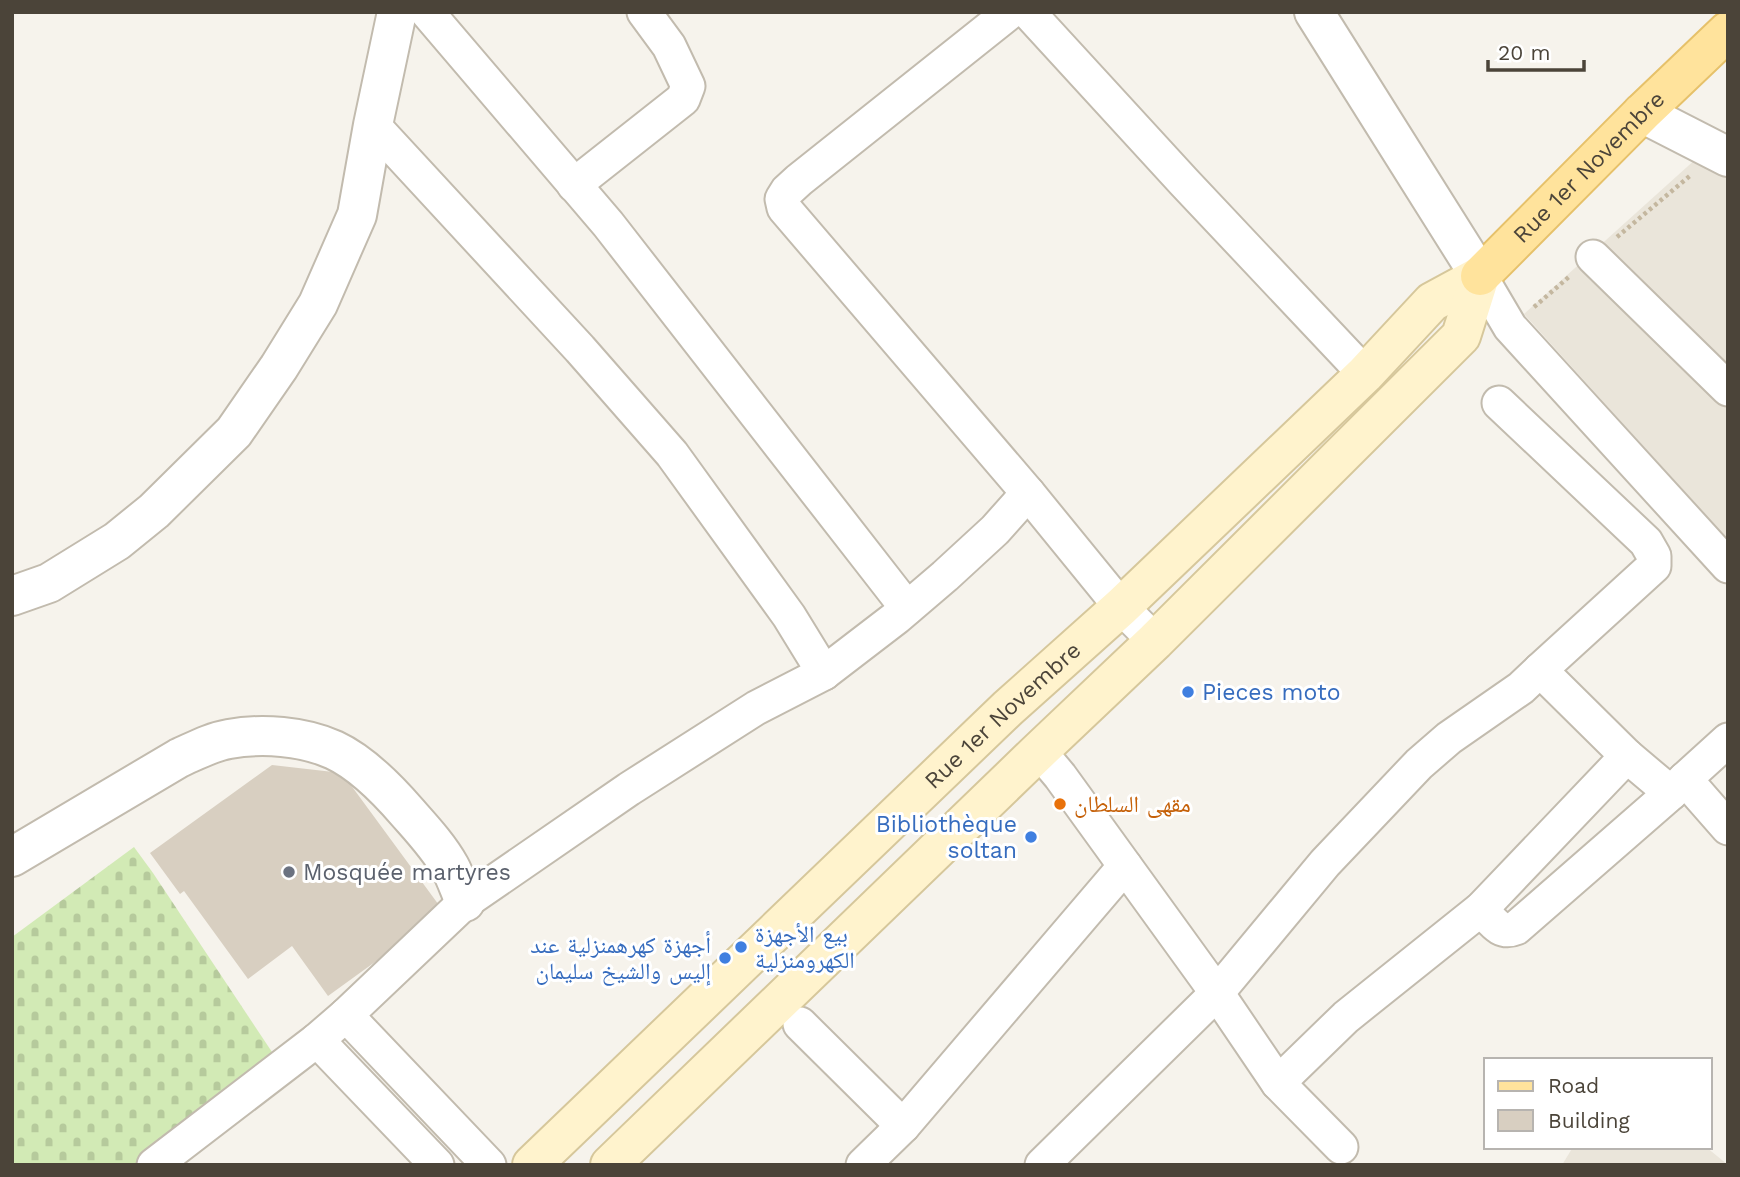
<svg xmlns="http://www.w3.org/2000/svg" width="1740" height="1177" font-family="'Work Sans','Noto Naskh Arabic',sans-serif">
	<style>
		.residential { fill: #eae5da }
		.cemetery { fill: url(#cemetery-stones) }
		.building { fill: #d8cfc1 }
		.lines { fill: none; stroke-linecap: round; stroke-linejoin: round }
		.minor-casing { stroke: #c2bbae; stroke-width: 37 }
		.tertiary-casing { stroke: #c2bbae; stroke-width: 42 }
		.secondary-casing { stroke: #d6c79b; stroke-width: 42 }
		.primary-casing { stroke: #e6c16a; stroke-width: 42 }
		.path { stroke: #c4b79f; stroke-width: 4.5; stroke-dasharray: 3.5 3.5; stroke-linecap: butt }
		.minor { stroke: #fff; stroke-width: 33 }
		.tertiary { stroke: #fff; stroke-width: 38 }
		.secondary { stroke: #fff3cd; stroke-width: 38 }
		.primary { stroke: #ffe39c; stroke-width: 38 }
		.shop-dot { fill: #3f7fe0; stroke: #fff; stroke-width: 2.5 }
		.food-dot { fill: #e8710a; stroke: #fff; stroke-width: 2.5 }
		.worship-dot { fill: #6b7280; stroke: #fff; stroke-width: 2.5 }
		.labels { text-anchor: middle; stroke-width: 6; stroke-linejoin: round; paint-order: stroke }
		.street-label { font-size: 23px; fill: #4b4439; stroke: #fff }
		.shop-label { font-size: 23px; fill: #366cbe; stroke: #fff; text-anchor: start }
		.food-label { font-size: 23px; fill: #c56008; stroke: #fff; text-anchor: start }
		.worship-label { font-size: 23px; fill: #5b616d; stroke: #fff; text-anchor: start }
	</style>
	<defs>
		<pattern id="cemetery-stones" width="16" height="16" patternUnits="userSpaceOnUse" patternTransform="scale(1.75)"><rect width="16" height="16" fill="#d2eab5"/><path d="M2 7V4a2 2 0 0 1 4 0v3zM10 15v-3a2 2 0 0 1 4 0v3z" fill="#b6ca9c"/></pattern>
	</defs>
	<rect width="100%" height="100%" fill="#f6f3ec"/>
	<g class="residential">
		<path d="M1728,130v410l-204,-226z"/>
		<path d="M1573,1147h133l22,18h-166z"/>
	</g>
	<path class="cemetery" d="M134,847l19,26 123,185 -138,107h-126v-228z"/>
	<path class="building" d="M272,765l70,8 102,139 -116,84 -36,-50 -44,33 -64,-88 -4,3 -30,-41z"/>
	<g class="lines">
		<defs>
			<g id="minor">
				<path d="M427,12l181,212 299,384"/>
				<path d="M1010,12l-211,168 -12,11 -5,8 2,9 244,285 93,114 34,34"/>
				<path d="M1028,12l156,170 181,192"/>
				<path d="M574,185l109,-86 5,-13 -19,-40 -25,-34"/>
				<path d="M1593,257l135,132"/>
				<path d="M1480,276l30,51 218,239"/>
				<path d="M1499,403l147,139 8,14v10l-114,104"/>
				<path d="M824,673l73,-56 48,-41 50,-46 33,-37"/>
				<path d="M1039,751l21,25 157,217 61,90 63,64"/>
				<path d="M1685,779l43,-39"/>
				<path d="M1481,909c11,11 18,26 35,19l155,-135 14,-14 43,49"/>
				<path d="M346,1015l143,150"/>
				<path d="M800,1024l103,102"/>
				<path d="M317,1040l120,125"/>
				<path d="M1278,1083l68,-66 135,-108 146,-153 44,37"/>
				<path d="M154,1165l163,-125 29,-25 119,-113 164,-113 127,-81 68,-35 -35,-57 -117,-162 -92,-105 -207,-224"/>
				<path d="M863,1165l40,-39 222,-260"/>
				<path d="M1042,1165l175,-172 108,-130 94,-99 30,-26 72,-50 19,-18 87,86"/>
			</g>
			<g id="tertiary">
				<path d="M1314,12l166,264"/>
				<path d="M1642,113l86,44"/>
				<path d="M12,596l37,-13 68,-42 37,-30 80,-79 45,-65 39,-63 39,-89 16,-90 24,-113"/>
				<path d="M12,857l167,-99c16,-7 32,-16 50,-19 33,-6 74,-3 105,11 28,13 54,40 73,62 15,17 32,35 43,55 6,11 10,24 15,35"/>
			</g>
			<g id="secondary">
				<path id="s1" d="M532,1165l476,-457 113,-101 244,-233 67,-72 48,-26"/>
				<path d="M610,1165l429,-414 116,-110 306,-305 19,-60"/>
			</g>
			<g id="primary">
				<path id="s2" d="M1480,276l162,-163 86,-82"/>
			</g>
		</defs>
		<use href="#minor" class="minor-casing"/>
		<use href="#tertiary" class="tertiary-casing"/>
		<use href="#secondary" class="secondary-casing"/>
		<use href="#primary" class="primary-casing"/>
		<g class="path">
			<path d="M1617,237l74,-62"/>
			<path d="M1534,307l36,-31"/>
		</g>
		<use href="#minor" class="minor"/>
		<use href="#tertiary" class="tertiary"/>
		<use href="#secondary" class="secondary"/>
		<use href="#primary" class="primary"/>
	</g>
	<g class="shop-dot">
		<circle cx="1188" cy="692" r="7"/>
		<circle cx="1031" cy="837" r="7"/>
		<circle cx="741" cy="947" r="7"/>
		<circle cx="725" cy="958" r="7"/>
	</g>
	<circle class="food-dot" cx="1060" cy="804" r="7"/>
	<circle class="worship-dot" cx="289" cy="872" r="7"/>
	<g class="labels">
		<g class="street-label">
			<text dy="8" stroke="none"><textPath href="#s2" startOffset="154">Rue 1er Novembre</textPath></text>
			<text dy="8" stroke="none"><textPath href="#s1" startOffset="651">Rue 1er Novembre</textPath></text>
		</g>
		<g class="shop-label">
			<text x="1202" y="700">Pieces moto</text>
			<text x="1017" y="832" text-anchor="end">Bibliothèque<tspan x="1017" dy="26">soltan</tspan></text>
			<text x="755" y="942">بيع الأجهزة<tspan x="755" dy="26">الكهرومنزلية</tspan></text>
			<text x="711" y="953" text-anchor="end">أجهزة كهرهمنزلية عند<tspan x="711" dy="26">إليس والشيخ سليمان</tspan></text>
		</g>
		<g class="food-label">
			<text x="1074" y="812">مقهى السلطان</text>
		</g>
		<g class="worship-label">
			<text x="303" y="880">Mosquée martyres</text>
		</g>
	</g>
	<rect width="1740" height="1177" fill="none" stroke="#4b4439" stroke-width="28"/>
	<rect x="1484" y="1058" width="228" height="91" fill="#ffffff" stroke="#b7b4b0" stroke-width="2"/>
	<rect x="1498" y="1081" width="35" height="10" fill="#ffe39c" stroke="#b7b4b0" stroke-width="2"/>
	<text x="1548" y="1093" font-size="21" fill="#4b4439">Road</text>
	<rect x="1498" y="1110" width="35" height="21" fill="#d8cfc1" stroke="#b7b4b0" stroke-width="2"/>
	<text x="1548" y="1128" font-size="21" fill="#4b4439">Building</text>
	<path d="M1488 60v10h96v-10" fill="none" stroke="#4b4439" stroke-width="3.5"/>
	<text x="1498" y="60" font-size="21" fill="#4b4439" stroke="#ffffff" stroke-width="5" paint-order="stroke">20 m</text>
</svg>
